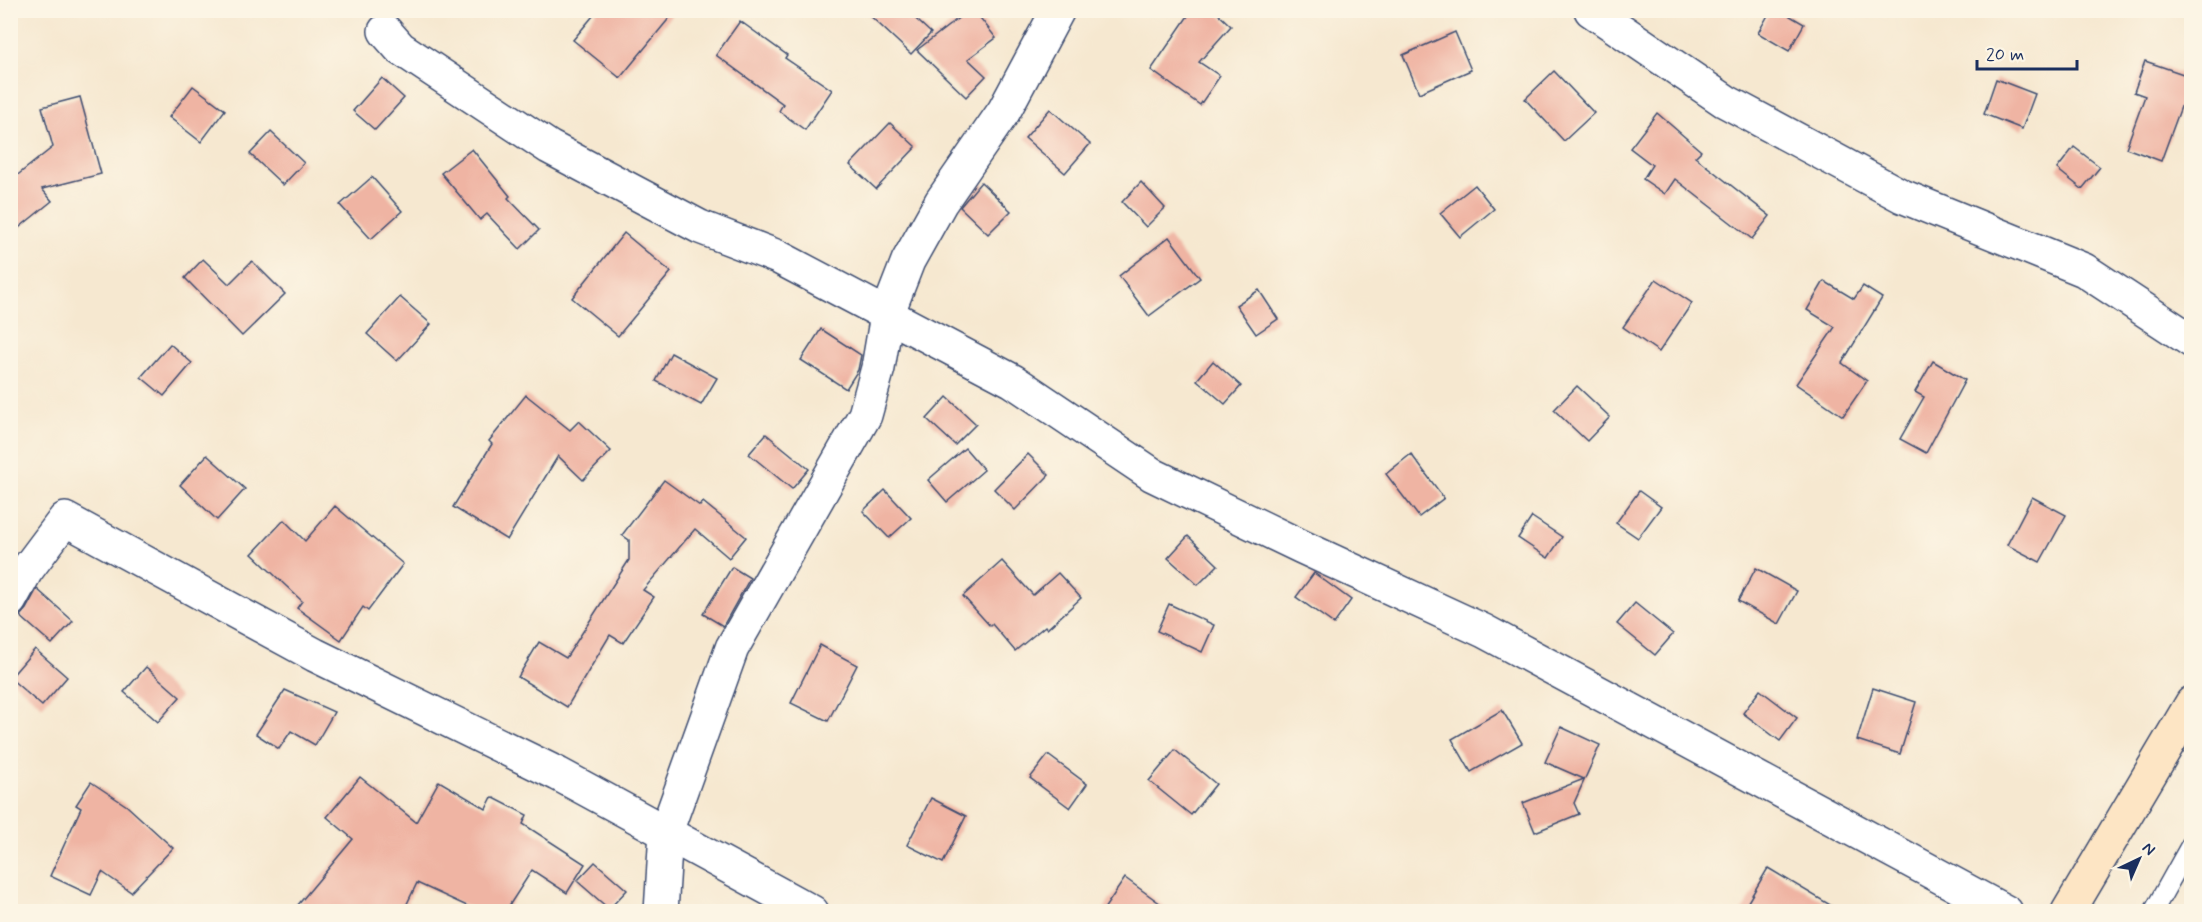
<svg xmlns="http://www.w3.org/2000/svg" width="2202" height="922" font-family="Mynerve,sans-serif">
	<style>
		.building { fill: #efb4a3 }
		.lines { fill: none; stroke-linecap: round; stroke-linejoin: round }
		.lane-casing { stroke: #3c4b6f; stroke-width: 21 }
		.street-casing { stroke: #3c4b6f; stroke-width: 36 }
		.secondary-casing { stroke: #3c4b6f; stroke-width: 36 }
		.lane { stroke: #fff; stroke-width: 18 }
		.street { stroke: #fff; stroke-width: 33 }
		.secondary { stroke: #fde5c4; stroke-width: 33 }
	</style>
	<rect width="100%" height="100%" fill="#fcf5e5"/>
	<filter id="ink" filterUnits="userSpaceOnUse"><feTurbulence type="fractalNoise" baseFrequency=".0167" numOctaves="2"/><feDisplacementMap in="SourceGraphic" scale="12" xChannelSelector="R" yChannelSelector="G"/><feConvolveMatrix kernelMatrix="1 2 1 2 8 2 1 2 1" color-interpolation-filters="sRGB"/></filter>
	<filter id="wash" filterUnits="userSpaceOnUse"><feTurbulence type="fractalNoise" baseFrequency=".008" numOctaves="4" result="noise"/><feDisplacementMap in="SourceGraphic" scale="24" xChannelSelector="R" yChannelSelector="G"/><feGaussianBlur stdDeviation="1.35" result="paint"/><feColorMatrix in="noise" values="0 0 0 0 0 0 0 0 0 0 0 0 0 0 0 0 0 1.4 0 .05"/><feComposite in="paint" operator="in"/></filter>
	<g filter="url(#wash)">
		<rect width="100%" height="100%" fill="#f6e8d0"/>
		<g id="blocks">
			<g class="building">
				<path d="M598,10h78l-56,68 -47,-38z"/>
				<path d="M864,10h42l25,23 -20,21z"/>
				<path d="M969,10h5l22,28 -28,21 18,17 -20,21 -49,-47z"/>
				<path d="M1192,10h22l17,16 -32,36 21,14 -20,29 -49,-35z"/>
				<path d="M1771,10h9l24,14 -15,27 -31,-18z"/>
				<path d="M740,21l47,34 -2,3 47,32 -27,40 -26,-19 4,-7 -67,-49z"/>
				<path d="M1455,32l16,38 -52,23 -16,-38z"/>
				<path d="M2145,61l47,16 -31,84 -35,-13 19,-52 -11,-4z"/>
				<path d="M1554,71l40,42 -30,28 -39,-42z"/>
				<path d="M382,78l22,20 -29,32 -22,-19z"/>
				<path d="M1996,79l39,15 -13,35 -38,-15z"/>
				<path d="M193,86l32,24 -24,32 -32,-25z"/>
				<path d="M80,97l21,77 -59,15 10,12 -42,34v-54l43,-34 -11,-40z"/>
				<path d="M1050,109l40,35 -25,29 -40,-35z"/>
				<path d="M1657,113l44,38 -6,6 75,59 -18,23 -77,-60 -10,15 -22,-15 9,-14 -22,-17z"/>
				<path d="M890,123l26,24 -40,42 -26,-24z"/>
				<path d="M271,132l33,31 -21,22 -33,-31z"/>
				<path d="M2074,147l26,20 -18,22 -25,-20z"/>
				<path d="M472,149l38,47 -2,2 31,32 -19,19 -33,-35 -7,6 -39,-47z"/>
				<path d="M372,177l30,34 -31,28 -31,-34z"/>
				<path d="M981,182l30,29 -23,23 -28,-27z"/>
				<path d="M1141,182l24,26 -19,19 -24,-25z"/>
				<path d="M1475,185l19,24 -34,28 -20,-24z"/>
				<path d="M624,233l47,39 -53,64 -46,-38z"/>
				<path d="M1169,237l31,41 -51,38 -30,-40z"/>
				<path d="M203,259l26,25 23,-23 33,33 -43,42 -57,-58z"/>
				<path d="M1656,279l36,24 -33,49 -36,-25z"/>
				<path d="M1824,281l30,18 9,-13 19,12 -40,65 25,18 -24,35 -47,-32 39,-57 -28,-17z"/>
				<path d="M1259,290l19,29 -22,15 -20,-29z"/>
				<path d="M400,297l31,27 -34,37 -30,-27z"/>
				<path d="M821,329l40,26 -3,15 -12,19 -45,-29z"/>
				<path d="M170,344l22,19 -28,33 -23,-19z"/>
				<path d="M671,353l46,25 -16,27 -45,-24z"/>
				<path d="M1213,361l28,25 -16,18 -28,-24z"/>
				<path d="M1933,361l32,19 -39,73 -26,-14 24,-42 -9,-5z"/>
				<path d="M1577,386l33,31 -23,24 -33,-31z"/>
				<path d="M526,395l44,35 9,-9 32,30 -28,29 -25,-24 -51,84 -54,-33 39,-63 -3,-3z"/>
				<path d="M947,397l29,27 -21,21 -28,-26z"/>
				<path d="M766,434l43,35 -17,20 -43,-35z"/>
				<path d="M965,448l19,22 -37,32 -19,-22z"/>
				<path d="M1028,454l21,21 -34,35 -21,-21z"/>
				<path d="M1411,454l33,44 -25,19 -33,-43z"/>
				<path d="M207,455l38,34 -28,31 -37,-35z"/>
				<path d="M664,480l36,26 3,-4 43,35 -17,21 -34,-29 -52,61 11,7 -31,46 -13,-8 -43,72 -49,-30 21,-35 27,16 63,-98v-20l-7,-5z"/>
				<path d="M885,490l26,28 -22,20 -26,-27z"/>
				<path d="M1639,491l22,16 -23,31 -22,-15z"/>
				<path d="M2032,497l34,18 -26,47 -33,-17z"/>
				<path d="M335,506l68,58 -35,47 -5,-4 -22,33 -44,-32 5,-7 -50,-47 32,-34 21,21z"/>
				<path d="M1532,517l30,20 -14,21 -30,-20z"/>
				<path d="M1188,536l30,29 -20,20 -30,-27z"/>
				<path d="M1002,561l31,34 25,-22 23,25 -34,31 -2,-3 -30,25 -23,-27 -2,2 -27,-30z"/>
				<path d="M732,567l18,11 -27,48 -20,-12z"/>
				<path d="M1756,568l41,23 -18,33 -41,-23z"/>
				<path d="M1314,573l37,27 -17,24 -38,-27z"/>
				<path d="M37,589l36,32 -21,23 -32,-28 6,-7z"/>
				<path d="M1635,603l38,31 -18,21 -38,-31z"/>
				<path d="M1169,604l45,21 -12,27 -45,-21z"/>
				<path d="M820,645l37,20 -29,56 -37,-18z"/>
				<path d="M35,649l32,28 -25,29 -32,-28z"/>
				<path d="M146,667l34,30 -22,25 -34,-30z"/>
				<path d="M1873,688l43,14 -16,52 -43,-14z"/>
				<path d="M285,690l49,22 -19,33 -24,-14 -12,18 -23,-15z"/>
				<path d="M1760,690l37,28 -17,23 -37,-28z"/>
				<path d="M1502,710l20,33 -51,29 -19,-33z"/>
				<path d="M1561,727l39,18 -26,58 5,11 -44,18 -12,-29 61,-24 -39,-17z"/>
				<path d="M1175,750l41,34 -25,31 -42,-34z"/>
				<path d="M1048,755l39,29 -17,24 -40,-30z"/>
				<path d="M360,777l56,45 23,-41 47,28 6,-12 35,18 -4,9 62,40 -18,29 -35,-23 -27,42h-25l-63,-29 -14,29h-111l61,-73 -26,-22z"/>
				<path d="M91,782l36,24 46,42 -42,44 -29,-20 -11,23 -41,-19 31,-68 -5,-3z"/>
				<path d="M931,798l35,18 -23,47 -36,-18z"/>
				<path d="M595,862l32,28 -18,19 -32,-28z"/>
				<path d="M1768,868l74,44h-100z"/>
				<path d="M1125,878l47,34h-70z"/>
			</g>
		</g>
	</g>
	<g filter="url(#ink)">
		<use href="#blocks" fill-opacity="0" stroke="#3c4b6f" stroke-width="1.5"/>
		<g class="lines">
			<defs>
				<path id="lane" d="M2153,912l39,-70"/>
				<g id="street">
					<path d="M1591,10l134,91 177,95 182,74 108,71"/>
					<path d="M385,31l15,17 149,99 151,80 78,30 235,124 140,94 149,72 182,84 522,281"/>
					<path d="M10,600l16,-29 39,-52 250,136 243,119 254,138"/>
					<path d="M661,912l5,-80 66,-184 133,-233 13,-47 9,-53 21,-54 33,-59 63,-91 54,-101"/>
				</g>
				<path id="secondary" d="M2068,912l124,-209"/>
			</defs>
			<use href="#lane" class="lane-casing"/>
			<use href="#street" class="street-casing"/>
			<use href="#secondary" class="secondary-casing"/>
			<use href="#lane" class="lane"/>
			<use href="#street" class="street"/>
			<use href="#secondary" class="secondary"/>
		</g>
	</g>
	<rect width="2202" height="922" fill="none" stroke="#fcf5e5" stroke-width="36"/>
	<g transform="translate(2139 859) rotate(44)" stroke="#fcf5e5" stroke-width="4.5" paint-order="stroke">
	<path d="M0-4.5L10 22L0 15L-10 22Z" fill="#1b2f5e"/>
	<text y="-9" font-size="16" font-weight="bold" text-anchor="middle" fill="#1b2f5e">N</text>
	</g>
	<path d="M1977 60v9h100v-9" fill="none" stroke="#1b2f5e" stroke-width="3"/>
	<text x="1986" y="60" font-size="18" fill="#1b2f5e" stroke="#fcf5e5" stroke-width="4.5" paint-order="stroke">20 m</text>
</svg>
